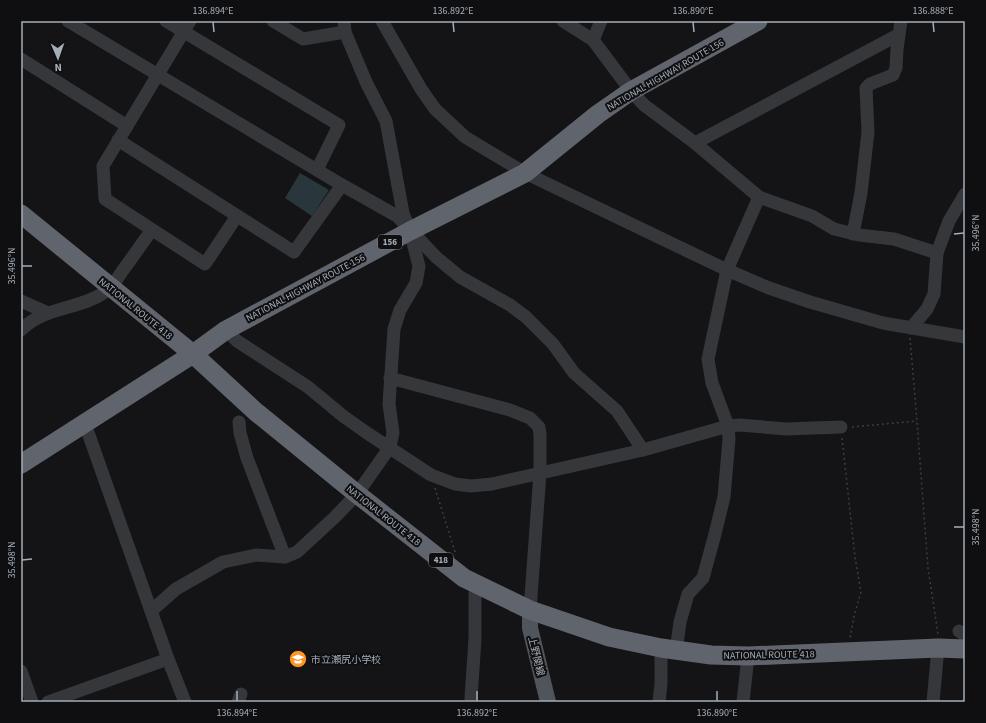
<svg xmlns="http://www.w3.org/2000/svg" width="986" height="723" font-family="'Source Sans 3','Noto Sans JP',sans-serif">
	<style>
		.water { fill: #29363b }
		.lines { fill: none; stroke-linecap: round; stroke-linejoin: round }
		.path { stroke: #3b3e42; stroke-width: 1.5; stroke-dasharray: 2 3; stroke-linecap: butt }
		.minor { stroke: #35373b; stroke-width: 13 }
		.major { stroke: #50545b; stroke-width: 16 }
		.highway { stroke: #60656d; stroke-width: 19 }
		.ticks { fill: none; stroke: #a5adb7; stroke-width: 1.5 }
		.labels { text-anchor: middle; stroke-width: 4; stroke-linejoin: round; paint-order: stroke }
		.shield { fill: #0f0f11; stroke: #787e85; stroke-width: 1 }
		.shield-label { font-size: 9px; font-weight: bold; fill: #a5adb7 }
		.street-label { font-size: 10px; fill: #a5adb7; stroke: #0f0f11 }
		.poi-label { font-size: 10px; fill: #a5adb7; stroke: #0f0f11; text-anchor: start }
		.neatline { fill: none; stroke: #a5adb7; stroke-width: 1.5 }
		.ticks-label { font-size: 10px; text-anchor: middle; fill: #a5adb7 }
	</style>
	<rect width="100%" height="100%" fill="#141416"/>
	<path class="water" d="M300,173l29,17 -17,26 -27,-18z"/>
	<g class="lines">
		<g class="path">
			<path d="M910,338l7,83 11,147 10,66"/>
			<path d="M852,427l65,-6"/>
			<path d="M842,438l13,119 6,35 -7,24 -4,22"/>
			<path d="M435,488l21,67"/>
		</g>
		<g class="minor">
			<path d="M68,21l274,164 55,31 39,41 24,20 50,28 16,12 27,27 21,29 43,38 26,39"/>
			<path d="M166,21l173,104 -22,45"/>
			<path d="M190,21l-87,145 2,33 100,65 32,-48"/>
			<path d="M273,21l30,18 42,-7"/>
			<path d="M382,21l39,68 14,20 30,28 60,36 202,97 42,18 41,14 73,21 82,14"/>
			<path d="M563,21l30,19 38,51 13,14 51,38 64,54 -32,73 -19,89 4,24 16,43 12,-1 46,4 55,-2"/>
			<path d="M593,40l8,-19"/>
			<path d="M21,59l106,67"/>
			<path d="M118,140l176,112 48,-67"/>
			<path d="M695,143l203,-108"/>
			<path d="M759,197l53,19 22,13 25,6 35,4 43,14"/>
			<path d="M853,234l8,-41 7,-61 -2,-44 4,-4 23,-9 3,-7 1,-19 4,-28"/>
			<path d="M21,301l27,12"/>
			<path d="M911,328l16,-19 7,-15 3,-41 12,-32 16,-27"/>
			<path d="M21,330c24,-25 64,-20 89,-42 5,-5 9,-12 13,-18 10,-13 19,-27 29,-40"/>
			<path d="M226,330l11,11 71,46 35,29 24,17 64,42 24,9 16,2 21,-2 151,-34 85,-24 1,13 -5,58 -9,37 -12,44 -15,16 -8,28 -4,29"/>
			<path d="M390,378l120,32 20,8 9,9 1,8v38l-10,137"/>
			<path d="M239,422l1,11 7,25 38,99"/>
			<path d="M85,424l83,235 17,43"/>
			<path d="M151,611l25,-22 47,-27 33,-7 29,2 12,-5 38,-35 22,-23 33,-47 3,-14 -4,-29 5,-75 6,-19 16,-27 3,-17 -9,-35 -7,-18 -17,-92 -20,-39 -21,-50 -1,-11"/>
			<path d="M959,631l6,4"/>
			<path d="M21,671l11,31"/>
			<path d="M48,702l120,-43"/>
			<path d="M238,702l3,-8"/>
			<path d="M472,702l-1,-4 4,-59v-45l2,-10"/>
			<path d="M659,702l2,-18v-36"/>
			<path d="M743,702l5,-46"/>
			<path d="M933,702l5,-54"/>
		</g>
		<path class="major" d="M530,610v18l18,74"/>
		<g class="highway">
			<path d="M21,214l172,140 63,58 101,82 107,84 66,32 79,27 52,11 50,7 37,1 190,-8 27,1"/>
			<path d="M21,464l172,-110 33,-24 184,-99 115,-58 73,-59 33,-23 127,-70"/>
		</g>
	</g>
	<path class="ticks" d="M213,22l1,10M453,22l1,10M693,22l1,10M933,22l1,10M954,234l10,-1M22,266h10M954,527h10M22,560l10,-1M237,691v10M477,691v10M717,691v10"/>
	<defs>
		<symbol id="school-disc" viewBox="-11 -11 22 22"><circle r="9.5" fill="#ff9423" stroke="#0f0f11"/><path d="M0-5L7-2L0 1L-7-2ZM-4 1L0 2.5L4 1V4Q0 6-4 4Z" fill="#fff"/></symbol>
	</defs>
	<g fill-rule="evenodd">
		<use href="#school-disc" x="288" y="649" width="20" height="20"/>
	</g>
	<g class="labels">
		<g class="shield">
			<rect x="378" y="235" width="24" height="14" rx="3"/>
			<rect x="429" y="553" width="24" height="14" rx="3"/>
		</g>
		<g class="shield-label">
			<text x="390" y="245">156</text>
			<text x="441" y="563">418</text>
		</g>
		<g class="street-label">
			<text transform="translate(665 74) rotate(-30)" y="4">NATIONAL HIGHWAY ROUTE 156</text>
			<text transform="translate(305 287) rotate(-28)" y="4">NATIONAL HIGHWAY ROUTE 156</text>
			<text transform="translate(136 308) rotate(39)" y="4">NATIONAL ROUTE 418</text>
			<text transform="translate(384 515) rotate(38)" y="4">NATIONAL ROUTE 418</text>
			<text transform="translate(769 654) rotate(-1)" y="4">NATIONAL ROUTE 418</text>
			<text transform="translate(537 656) rotate(76)" y="4">上野関線</text>
		</g>
		<g class="poi-label">
			<text x="311" y="663">市立瀬尻小学校</text>
		</g>
	</g>
	<rect width="986" height="723" fill="none" stroke="#0f0f11" stroke-width="44"/>
	<g transform="translate(58 58) rotate(178)" stroke="#0f0f11" stroke-width="3" paint-order="stroke">
	<path d="M0-3L7 15L0 10L-7 15Z" fill="#a5adb7"/>
	<text y="-6" font-size="11" font-weight="bold" text-anchor="middle" fill="#a5adb7">N</text>
	</g>
	<rect x="22" y="22" width="942" height="679" class="neatline"/>
	<g class="ticks-label">
		<text x="213" y="14">136.894°E</text>
		<text x="453" y="14">136.892°E</text>
		<text x="693" y="14">136.890°E</text>
		<text x="933" y="14">136.888°E</text>
		<text transform="translate(975 233) rotate(-90)" y="4">35.496°N</text>
		<text transform="translate(11 266) rotate(-90)" y="4">35.496°N</text>
		<text transform="translate(975 527) rotate(-90)" y="4">35.498°N</text>
		<text transform="translate(11 560) rotate(-90)" y="4">35.498°N</text>
		<text x="237" y="716">136.894°E</text>
		<text x="477" y="716">136.892°E</text>
		<text x="717" y="716">136.890°E</text>
	</g>
</svg>
